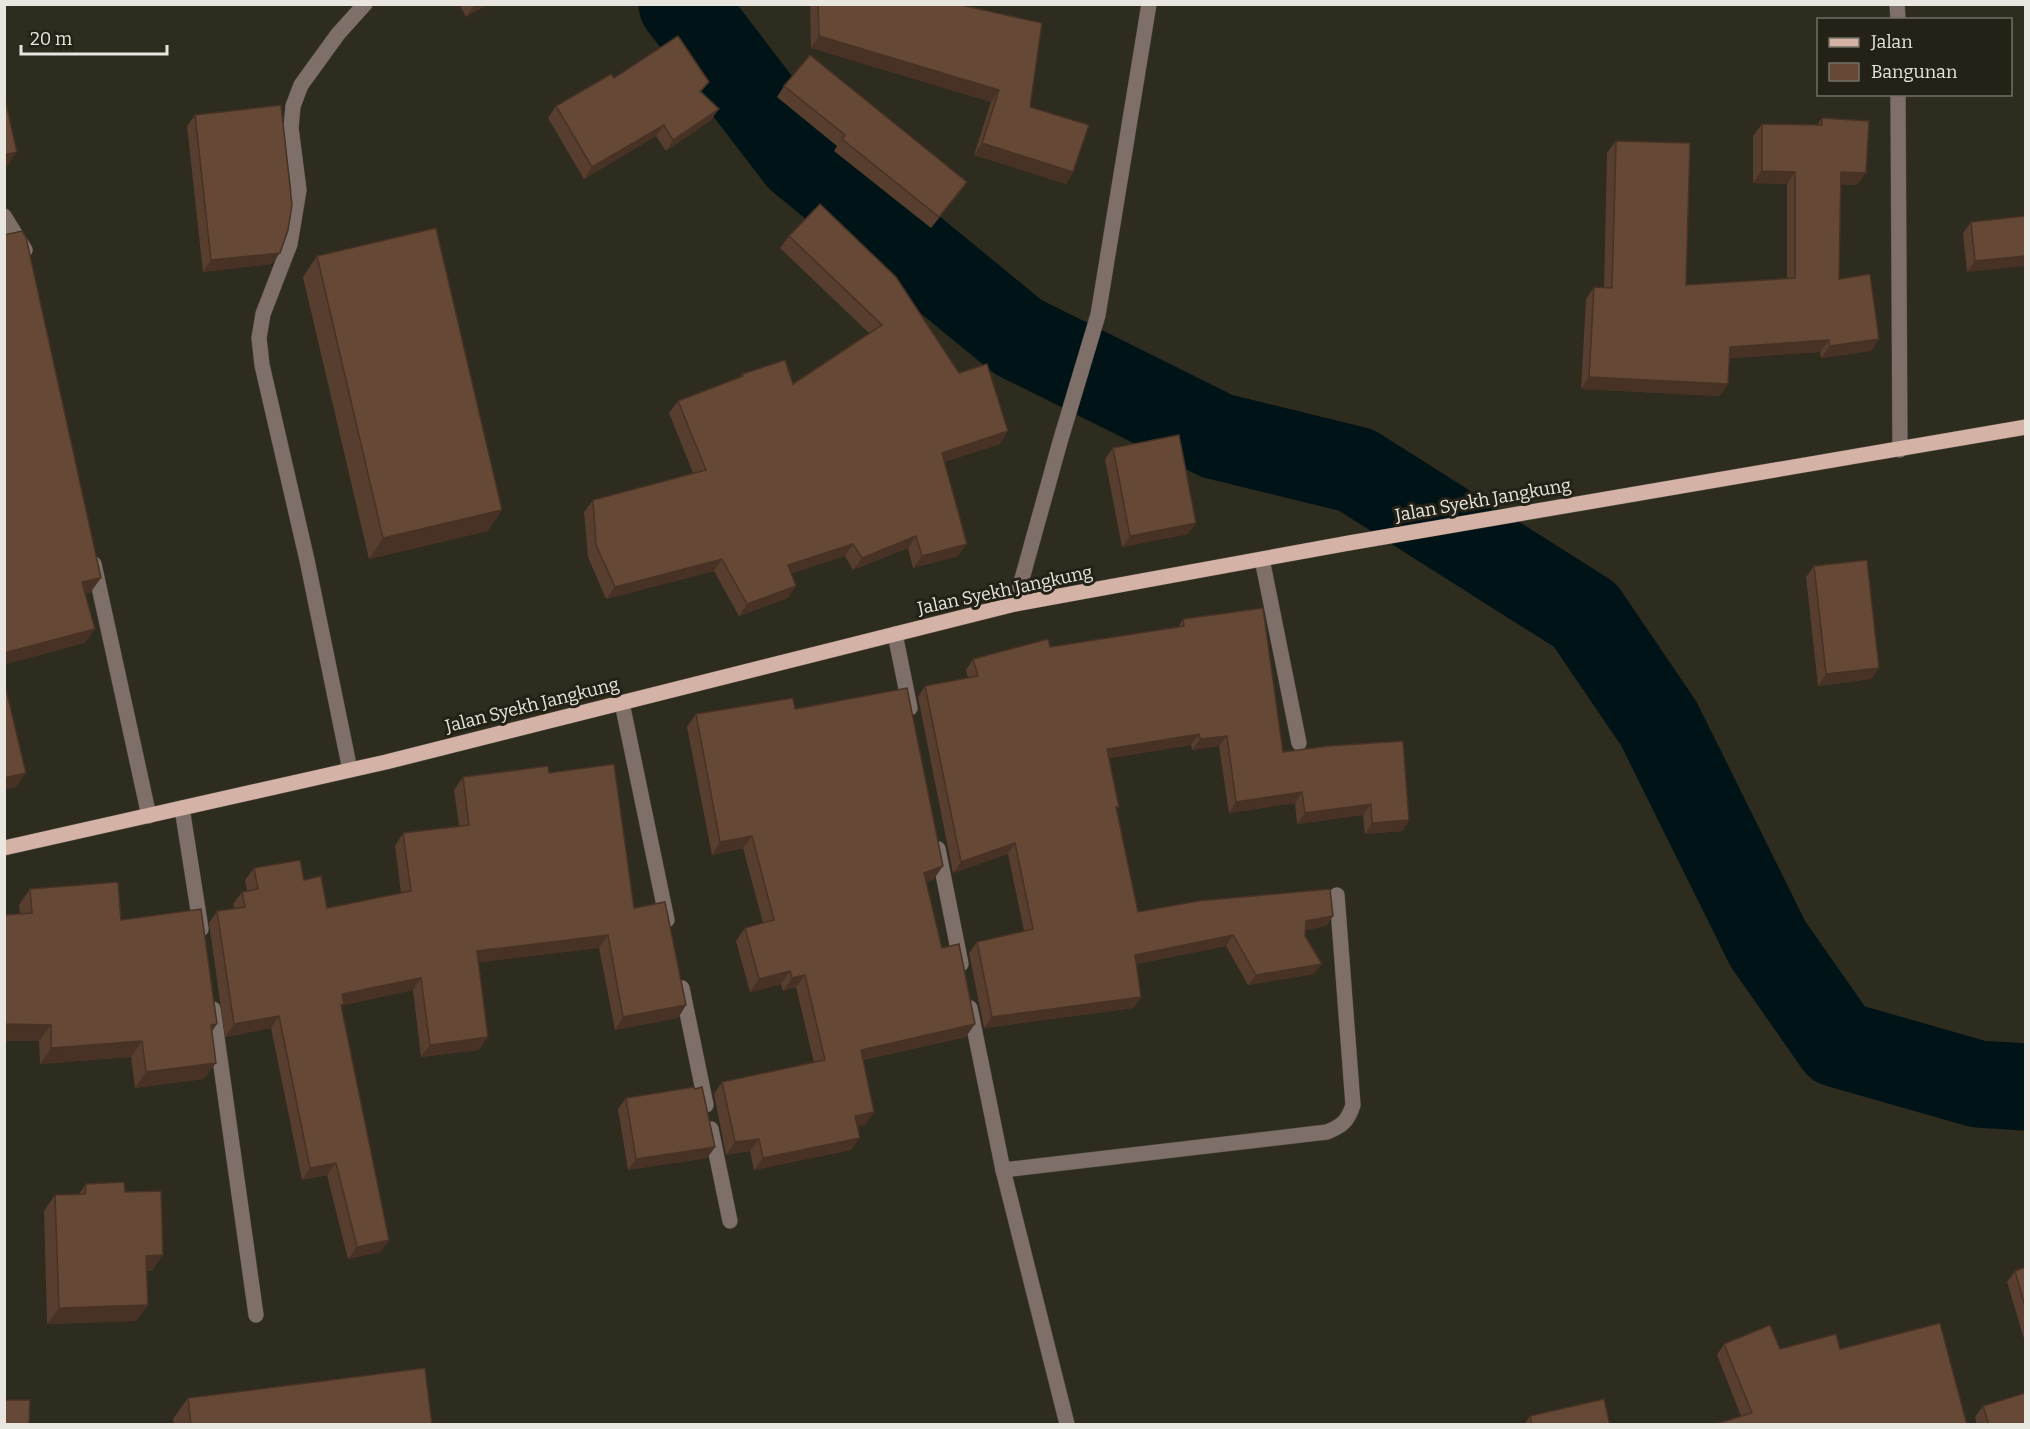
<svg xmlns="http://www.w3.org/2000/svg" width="2030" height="1429" font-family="Bitter,serif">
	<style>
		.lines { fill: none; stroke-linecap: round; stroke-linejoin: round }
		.river { stroke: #001316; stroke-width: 87 }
		.minor-casing { stroke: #4c493e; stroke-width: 16 }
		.major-casing { stroke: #4c493e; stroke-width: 16 }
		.minor { stroke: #7f6f69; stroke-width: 15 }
		.major { stroke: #d4b2a6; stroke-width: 15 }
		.wall { fill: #573e2e }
		.shaded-wall { fill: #473225 }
		.building { fill: #654835; stroke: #473225; stroke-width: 1.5 }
		.labels { text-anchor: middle; stroke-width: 6; stroke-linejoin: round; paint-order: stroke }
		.street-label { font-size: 18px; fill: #e8e6de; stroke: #242216 }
	</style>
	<rect width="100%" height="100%" fill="#2e2b1f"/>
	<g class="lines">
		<path class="river" d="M682,4l118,154 218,179 199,99 139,34 229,145 74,109 109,220 70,100 140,40 48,3"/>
		<defs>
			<g id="minor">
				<path d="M1897,4l1,16"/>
				<path d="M1898,94l2,356"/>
				<path d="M4,216l21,34"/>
				<path d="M1262,559l37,184"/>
				<path d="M94,564l55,252"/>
				<path d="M1015,604l45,-162 38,-127 51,-311"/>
				<path d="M895,634l15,74"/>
				<path d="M622,703l45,217"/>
				<path d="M350,770l-43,-210 -45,-195 -3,-27 4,-24 27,-70 9,-54 -8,-62 2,-22 8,-21 37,-51 27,-30"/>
				<path d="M182,808l19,121"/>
				<path d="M938,849l23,115"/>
				<path d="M682,988l24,117"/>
				<path d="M970,1008l33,162 324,-38c15,-6 21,-11 26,-27l-16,-210"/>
				<path d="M213,1009l43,306"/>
				<path d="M711,1129l19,92"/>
				<path d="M1003,1170l64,254"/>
			</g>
			<path id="major" d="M4,848l382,-86 629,-158 334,-61 677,-116"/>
		</defs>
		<use href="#minor" class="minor-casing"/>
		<use href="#major" class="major-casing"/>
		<use href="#minor" class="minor"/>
		<use href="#major" class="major"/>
	</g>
	<g class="wall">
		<path d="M459,4h29l-22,13z"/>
		<path d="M810,4h155l108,168 -7,12 -92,-29 17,-53 -180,-54z"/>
		<path d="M614,78l95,4 -8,10 10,28 -45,31 -10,-15 -72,43 -36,-61 8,-12z"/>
		<path d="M784,86l183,96 -8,11 -28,35 -97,-77 3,-5 -60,-49z"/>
		<path d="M195,115l77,149 -69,8 -16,-146z"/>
		<path d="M1822,118l35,67 -17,-1 -1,95 40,60 -8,12 -50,7 -1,-6 -91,6 -1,26 -9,12 -138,-7 5,-90 8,-12h10l3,-134 9,-12 70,144 101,-6v-95l-34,-1v-47l9,-12 55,1z"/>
		<path d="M820,204l180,240 -56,18 14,94 -45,12 -5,-20 -55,22 -8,-14 -53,17 -4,25 -49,18 -25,-45 -108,28 -18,-42 -4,-45 9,-12 100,-27 -24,-60 9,-12 62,-24 2,-3 51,10 77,-50 -90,-86 9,-12z"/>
		<path d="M2025,216l-58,56 -4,-39 8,-11z"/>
		<path d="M317,256l171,275 -119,28 -66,-282z"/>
		<path d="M1113,448l75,86 -66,13 -17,-88z"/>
		<path d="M1814,566l65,102 -8,11 -53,7 -12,-109z"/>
		<path d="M1183,619l100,133 126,68 -7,11 -37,3 -2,-19 -66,9 -2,-21 -66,10 -10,-67 -27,4 -1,-5 -82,13 8,51 21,103 195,4 -7,10 -20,4 -1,6 9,38 -66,11 -22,-39 -90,18 5,33 -8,11 -149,20 -15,-75 8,-11 47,-11 -16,-77 -55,19 -35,-176 7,-11 43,-8 -2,-8 7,-11 205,-32z"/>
		<path d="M795,709l139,170 -8,3 16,66 24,89 -103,23 11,52 -9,13 -8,1 -6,24 -97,20 -4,-19 -24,4 -12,-61 8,-12 92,-19 -18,-76 -13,4 -2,-7 -31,8 -14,-51 9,-13 18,-5 -20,-75 -31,7 -25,-128 9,-13z"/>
		<path d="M549,773l85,135 52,97 -8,13 -63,12 -16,-82 -121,14 1,88 -58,7 -8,-67 -69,15 -3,3 48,232 -9,12 -32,7 -21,-84 -25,5 -31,-152 -46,9 -16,-114 8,-12 17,-3 -1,-4 9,-12 5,-1 -2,-11 9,-12 50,12 23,28 74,-15 -6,-47 8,-13 56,-7 -5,-36 9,-13z"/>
		<path d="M30,889l91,31 91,112 -8,47 -69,9 -4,-31 -91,7 -1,-23 -20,-136z"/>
		<path d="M626,1098l89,49 -8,11 -79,12 -10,-61z"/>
		<path d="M86,1184l39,8 27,79h-5l-11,50 -89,3 -3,-113 11,-16 24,-1z"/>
		<path d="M2025,1267v75l-18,-60 8,-11z"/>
		<path d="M1724,1344l56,5h60l127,76 -226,-9 -24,-61z"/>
		<path d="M188,1398l244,27h-258l-1,-6z"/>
		<path d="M1983,1406l42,19h-48l-2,-8z"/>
		<path d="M1530,1416l80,9h-86z"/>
	</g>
	<g class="shaded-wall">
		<path d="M476,4h12l-22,13 8,-11z"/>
		<path d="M819,36l180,54 -8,12 -180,-54z"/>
		<path d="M719,109l-8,11 -45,31 7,-11z"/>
		<path d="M664,125l-8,11 -72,43 8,-12z"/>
		<path d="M982,143l91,29 -7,12 -92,-29z"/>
		<path d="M17,152l-11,16 -2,1v-14z"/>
		<path d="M1762,171l33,1 -8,12 -34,-1z"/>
		<path d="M1841,172l25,1 -9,12 -25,-1z"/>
		<path d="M967,182l-8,11 -28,35 8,-11z"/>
		<path d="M280,253l-8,11 -69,8 8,-12z"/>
		<path d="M2025,256v10l-58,6 8,-11z"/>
		<path d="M1879,339l-8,12 -50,7 9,-12z"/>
		<path d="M1829,340l-9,12 -99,7 9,-12z"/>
		<path d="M1589,377l139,7 -9,12 -138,-7z"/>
		<path d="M1008,431l-8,13 -67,21 9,-12z"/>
		<path d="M502,510l-14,21 -119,28 14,-21z"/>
		<path d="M1196,523l-8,11 -66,13 8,-11z"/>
		<path d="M916,536l-8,12 -55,22 9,-12z"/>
		<path d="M853,544l-8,12 -65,21 8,-12z"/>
		<path d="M967,544l-9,12 -45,12 9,-12z"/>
		<path d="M722,559l-8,12 -108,28 9,-12z"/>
		<path d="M101,578l-11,15 -18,4 10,-15z"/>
		<path d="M796,586l-8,12 -49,18 8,-12z"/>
		<path d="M95,629l-10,14 -81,22v-12z"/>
		<path d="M1879,668l-8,11 -53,7 8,-12z"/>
		<path d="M1199,734l-8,11 -91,15 7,-11z"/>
		<path d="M1227,736l-8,10 -27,4 8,-11z"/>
		<path d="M26,773l-10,14 -12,3v-12z"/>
		<path d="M1302,792l-7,11 -66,10 7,-11z"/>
		<path d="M1371,804l-8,11 -66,9 8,-11z"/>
		<path d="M1409,820l-7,11 -37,3 7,-11z"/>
		<path d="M752,836l-9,12 -31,7 8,-13z"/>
		<path d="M1015,843l-7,11 -55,19 8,-11z"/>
		<path d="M943,866l-9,13 -19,6 9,-12z"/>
		<path d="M1333,916l-7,10 -28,6 8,-11z"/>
		<path d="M608,935l-9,13 -131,16 9,-13z"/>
		<path d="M1233,935l-7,11 -98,19 7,-10z"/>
		<path d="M1322,964l-8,10 -66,11 8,-10z"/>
		<path d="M790,971l-9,13 -31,8 9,-13z"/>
		<path d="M805,975l-9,12 -13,4 9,-13z"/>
		<path d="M421,978l-8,12 -69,15 -9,12 7,-23z"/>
		<path d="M1141,997l-8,11 -149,20 8,-11z"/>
		<path d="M686,1005l-8,13 -63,12 8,-13z"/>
		<path d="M279,1016l-8,12 -46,9 9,-13z"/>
		<path d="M4,1024l47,1 -12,16h-35z"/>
		<path d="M217,1024l-11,16 5,-15z"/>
		<path d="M975,1024l-9,13 -114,25 9,-12z"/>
		<path d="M488,1037l-9,13 -58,7 9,-12z"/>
		<path d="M142,1041l-11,16 -91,7 11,-16z"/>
		<path d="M216,1063l-12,16 -69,9 11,-16z"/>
		<path d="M874,1112l-9,13 -19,4 9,-13z"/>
		<path d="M860,1138l-9,12 -97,20 9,-12z"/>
		<path d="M759,1139l-9,12 -24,4 9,-13z"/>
		<path d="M715,1147l-8,11 -79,12 8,-11z"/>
		<path d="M336,1163l-9,12 -25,5 8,-12z"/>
		<path d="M389,1240l-9,12 -32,7 9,-12z"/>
		<path d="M163,1255l-11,16 -17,1 11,-16z"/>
		<path d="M148,1305l-12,16 -89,3 12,-16z"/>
	</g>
	<g class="building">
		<path d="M818,4h147v2l77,17 -12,84 59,18 -16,47 -91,-29 17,-53 -180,-54z"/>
		<path d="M678,36l31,46 -9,9 19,18 -46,31 -9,-15 -72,42 -36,-61 55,-32 3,4z"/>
		<path d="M810,55l157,127 -28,35 -97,-78 3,-4 -61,-49z"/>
		<path d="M4,95l13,57 -13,3z"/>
		<path d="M281,105l11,100 -4,25 -8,23 -69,7 -16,-145z"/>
		<path d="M1822,118l47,3 -3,52 -25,-1 -2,107 31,-5 9,65 -49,7 -1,-6 -99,7 -2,37 -139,-7 5,-90 18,1 4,-147 74,2 -4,142 109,-7v-106l-33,-1v-47l60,1z"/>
		<path d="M820,204l76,73 63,96 28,-9 21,67 -66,22 25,91 -45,12 -6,-20 -54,22 -9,-14 -65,21 8,21 -49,18 -25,-45 -107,28 -19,-42 -3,-45 113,-30 -28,-69 65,-25 -1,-2 43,-14 8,24 89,-59 -93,-89z"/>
		<path d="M2025,216v40l-50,5 -4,-39z"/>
		<path d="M436,228l66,282 -119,28 -66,-282z"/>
		<path d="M22,231l4,6 75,341 -19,4 13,47 -91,24v-418z"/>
		<path d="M1179,435l17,88 -66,13 -17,-88z"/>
		<path d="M1867,560l12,108 -53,6 -12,-108z"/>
		<path d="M1263,608l20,144 46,-6 74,-5 6,79 -37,3 -1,-19 -66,9 -3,-21 -66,10 -9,-66 -27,3 -1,-5 -92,15 12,58h-3l22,105 60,-11 132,-12 3,27 -27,5 -1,15 17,28 -66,11 -23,-40 -98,20 6,42 -149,20 -15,-75 56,-13 -18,-86 -54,19 -36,-176 53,-10 -5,-17 75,-20 2,8 134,-21 -1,-7z"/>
		<path d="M4,681l22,92 -22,5z"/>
		<path d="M907,688l36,178 -19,7 18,75 17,-4 16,80 -114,26 13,62 -19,4 5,22 -97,20 -4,-19 -24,3 -13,-60 103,-22 -20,-85 -13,3 -2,-7 -31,8 -14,-51 29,-8 -22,-84 -32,6 -24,-128 97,-16 2,11z"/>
		<path d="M614,764l20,144 31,-6 21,103 -63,12 -15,-82 -131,16 11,86 -58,8 -9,-67 -79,16 2,10 -3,1 48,235 -32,7 -21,-84 -26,5 -31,-152 -45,8 -17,-113 28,-4 -3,-15 16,-3 -4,-21 46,-8 4,20 17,-4 6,32 84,-17 -8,-58 66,-8 -6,-48 85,-11 1,7z"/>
		<path d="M118,882l3,38 80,-11 16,115 -6,1 5,38 -70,9 -4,-31 -91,7v-23l-47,-1v-109l28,-2 -2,-24z"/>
		<path d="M694,1087l1,2 7,-2 13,60 -79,12 -10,-61z"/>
		<path d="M124,1182l1,10 36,-1 2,64 -17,1 2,49 -89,3 -4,-113 30,-1 1,-10z"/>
		<path d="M2025,1267v39l-10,-35z"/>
		<path d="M1940,1323l27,102h-255l40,-12 -28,-69 46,-19 10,24 56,-15 4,15z"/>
		<path d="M425,1368l7,57h-241l-3,-27z"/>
		<path d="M2025,1393v32h-36l-6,-19z"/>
		<path d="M1604,1399l6,26h-78l-2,-9z"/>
		<path d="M4,1400h26l-1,25h-25z"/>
	</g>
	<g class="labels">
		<g class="street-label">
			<text transform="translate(1483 500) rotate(-10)" y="6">Jalan Syekh Jangkung</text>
			<text transform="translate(1005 590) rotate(-12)" y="6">Jalan Syekh Jangkung</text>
			<text transform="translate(532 705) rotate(-14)" y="6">Jalan Syekh Jangkung</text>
		</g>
	</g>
	<rect width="2030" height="1429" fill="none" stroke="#e8e6de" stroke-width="12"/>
	<rect x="1817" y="18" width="195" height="78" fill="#242216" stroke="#727066" stroke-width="1.5"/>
	<rect x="1829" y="38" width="30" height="9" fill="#d4b2a6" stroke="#727066" stroke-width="1.5"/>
	<text x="1871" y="48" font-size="18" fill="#e8e6de">Jalan</text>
	<rect x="1829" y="63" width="30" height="18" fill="#654835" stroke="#727066" stroke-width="1.5"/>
	<text x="1871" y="78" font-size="18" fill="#e8e6de">Bangunan</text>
	<path d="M21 45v9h146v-9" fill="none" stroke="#e8e6de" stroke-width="3"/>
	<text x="30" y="45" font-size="18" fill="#e8e6de" stroke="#242216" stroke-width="4.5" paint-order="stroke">20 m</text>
</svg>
